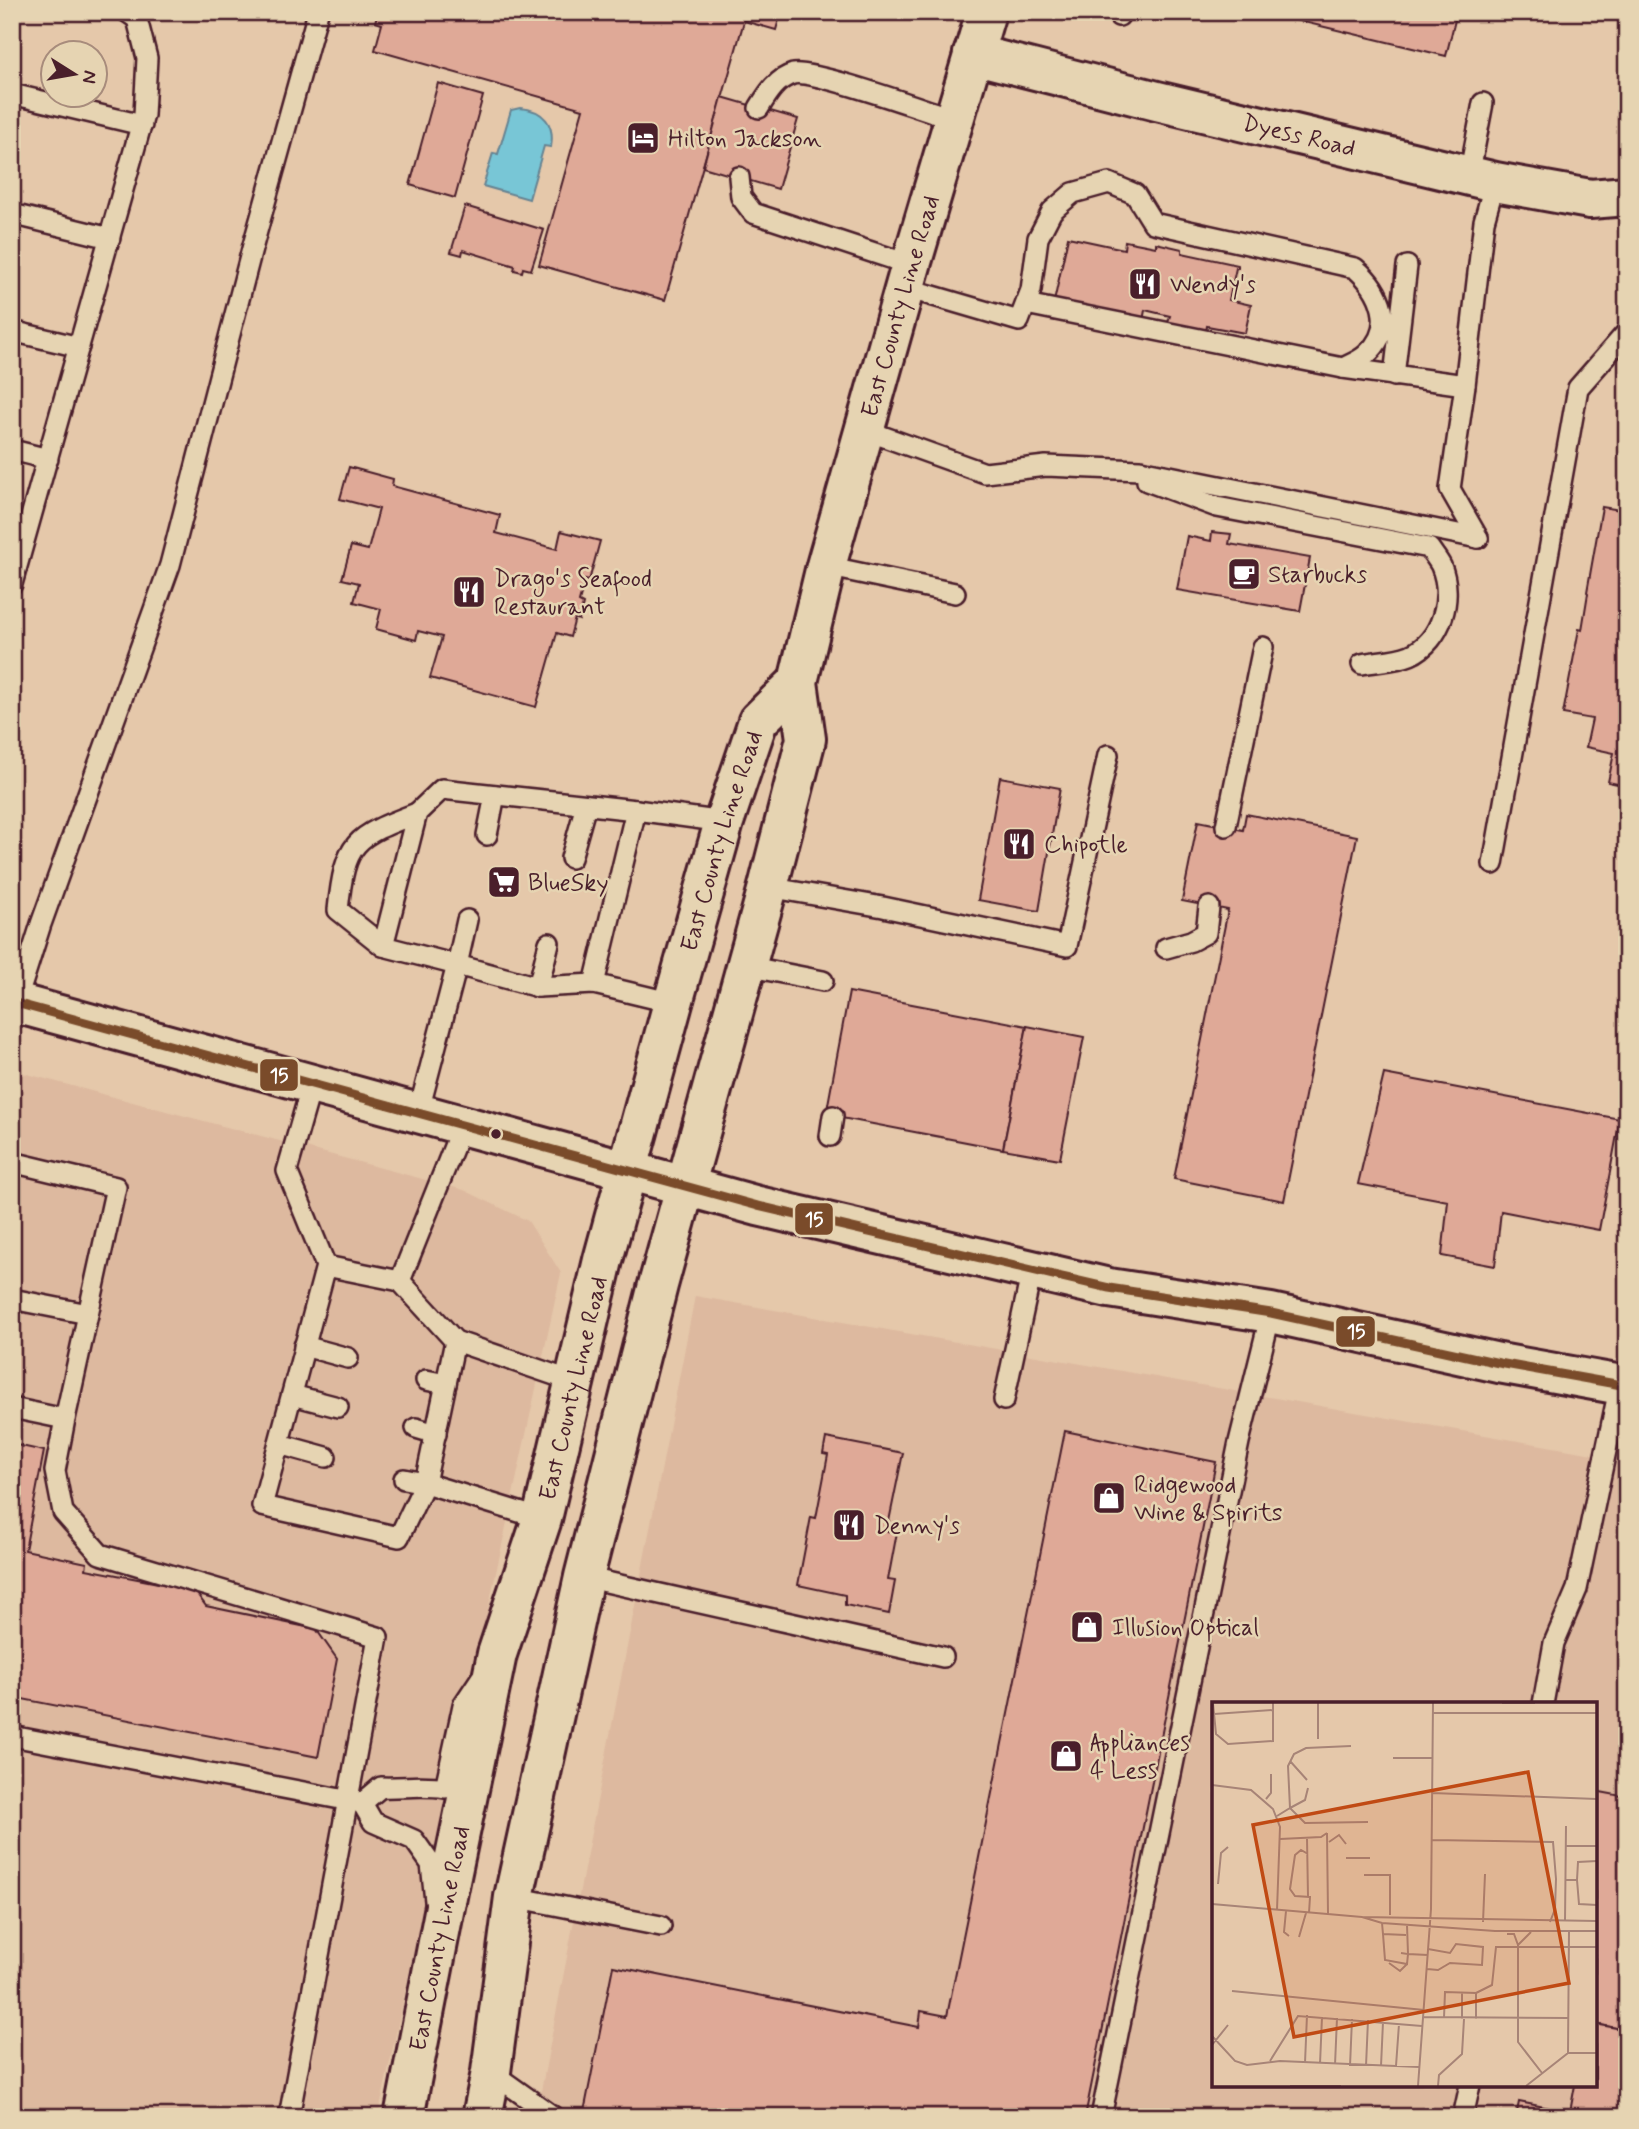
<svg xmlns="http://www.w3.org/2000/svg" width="1639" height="2129" font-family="Mynerve,sans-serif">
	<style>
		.built { fill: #ddb99f; fill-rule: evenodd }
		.water { fill: #78c6d6; stroke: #668392; stroke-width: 2 }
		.building { fill: #dfa997; stroke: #4a1f2b; stroke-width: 2 }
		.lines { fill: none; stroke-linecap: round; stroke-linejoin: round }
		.lane-casing { stroke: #4a1f2b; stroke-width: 24 }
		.street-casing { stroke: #4a1f2b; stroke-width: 44 }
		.secondary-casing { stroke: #4a1f2b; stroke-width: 44 }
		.lane { stroke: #e6d4b2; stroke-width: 19 }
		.street { stroke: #e6d4b2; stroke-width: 38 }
		.secondary { stroke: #e6d4b2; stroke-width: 38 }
		.bus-1-casing { stroke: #e6d4b2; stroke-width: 14 }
		.bus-1 { stroke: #7a4b2a; stroke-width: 9 }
		.bus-dot { fill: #4a1f2b; stroke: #e6d4b2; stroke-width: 2.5 }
		.labels { text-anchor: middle; stroke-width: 5; stroke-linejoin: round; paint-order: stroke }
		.street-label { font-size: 24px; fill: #4a1f2b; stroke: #e6d4b2 }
		.poi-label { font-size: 24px; fill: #4a1f2b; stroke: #e6d4b2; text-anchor: start }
		.inset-road { fill: none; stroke: #a78477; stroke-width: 2 }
		.view { fill: #c04a14; fill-opacity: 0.15; stroke: #c04a14; stroke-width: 3.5 }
		.inset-edge { fill: none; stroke: #4a1f2b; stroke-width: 3.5 }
		.line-badge { stroke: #e6d4b2; stroke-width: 2.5 }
		.badge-label { font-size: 19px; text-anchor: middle; font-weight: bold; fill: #fff }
	</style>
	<rect width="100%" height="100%" fill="#e5c8aa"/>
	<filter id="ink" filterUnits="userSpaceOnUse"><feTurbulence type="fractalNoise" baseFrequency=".0143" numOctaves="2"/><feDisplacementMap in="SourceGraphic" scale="14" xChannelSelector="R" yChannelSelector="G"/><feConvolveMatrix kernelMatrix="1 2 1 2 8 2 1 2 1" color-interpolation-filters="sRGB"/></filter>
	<g filter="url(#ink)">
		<g class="built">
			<path d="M12,1070l452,120 64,31 33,52 -183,844h-366z"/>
			<path d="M695,1296l932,164v657h-1091zM1214,1704h381v381h-381z"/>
		</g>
		<path class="water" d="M520,108c24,2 35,16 31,39l-7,-1 -15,53 -46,-13 10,-33 5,1 13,-44z"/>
		<g class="building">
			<path d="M378,12h403l-5,18 -32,-9 -79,279 -126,-35 44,-156 -208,-59 7,-26 -7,-2z"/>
			<path d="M1262,12h195l-11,44z"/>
			<path d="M438,83l45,13 -28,102 -45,-13z"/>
			<path d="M722,97l76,22 -20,70 -75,-22z"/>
			<path d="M465,206l79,24 -13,40 -8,-2 -1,4 -8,-2 1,-4 -52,-16 -1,5 -11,-3z"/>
			<path d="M1068,237l56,12 1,-8 31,6v-4l26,6v4l56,12v3h-2l-7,32 22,5 -6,28 -38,-7 -1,5 -38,-9 2,-6 -25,-6 -2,11 -89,-19z"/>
			<path d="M349,467l44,12 -1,7 108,29 -4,18 61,16 4,-18 39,10 -11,40 -4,-1 -6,22 4,2 -4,16 -4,-2 -5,19 -13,-4 -21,74 -106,-29 12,-41 -24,-6 -2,9 -40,-11 5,-20 -27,-7 5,-19 -17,-4 9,-33 17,4 11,-41 -39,-10z"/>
			<path d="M1602,507l25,4v275l-19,-4 6,-29 -28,-6 6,-28 -29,-5 16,-85 3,1 6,-37 -1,-1z"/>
			<path d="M1212,532l19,2 -2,10 81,14 -10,53 -123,-21 10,-54 24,5z"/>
			<path d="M1000,777l60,11 -21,123 -61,-11z"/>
			<path d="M1246,814l111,22 -73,365 -110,-22 54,-269 -46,-9 16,-80 45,9z"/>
			<path d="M849,992l178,34 -24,123 -177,-34z"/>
			<path d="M1027,1026l57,11 -24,122 -57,-10z"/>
			<path d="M1384,1074l236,45 -21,111 -98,-19 -6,55 -53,-10 6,-55 -90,-17z"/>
			<path d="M1065,1431l151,31 -131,655h-502l30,-151 306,61 2,-16 26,5z"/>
			<path d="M826,1438l77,15 -16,78 10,1 -9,48 7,1 -6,33 -44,-9v-10l-47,-10 13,-68 5,1 12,-63 -5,-1z"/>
			<path d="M12,1444l32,7 -19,99 62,13 -1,6 108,21 12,16 110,23 21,30 -19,98 -306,-60z"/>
			<path d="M1595,1791l32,6v233l-32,-6z"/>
			<path d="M1595,2024l32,6v87h-111l3,-15 51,10 5,-27h20z"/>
		</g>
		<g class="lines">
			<defs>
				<g id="lane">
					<path d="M1119,16l1,-4"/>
					<path d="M12,94l130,31"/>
					<path d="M759,108c8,-13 17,-29 34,-34 19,-5 135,37 161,45"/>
					<path d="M1469,176l14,-73"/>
					<path d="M739,177l2,20 12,16 158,52"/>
					<path d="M12,214l98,24"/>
					<path d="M906,288l113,33 12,-31 7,-52 14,-27 21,-18 36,-10 26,11 18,29 202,45c26,22 42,59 12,86 -6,6 -16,10 -24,14"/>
					<path d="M1026,304l317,64 122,17"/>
					<path d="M12,331l67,16"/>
					<path d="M1394,376l13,-110"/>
					<path d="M865,430l120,43 61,-7 94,4 338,68"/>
					<path d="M12,450l36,9"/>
					<path d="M1147,481l70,26 212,41c4,6 9,12 12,18 13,31 1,75 -31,89 -14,6 -34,6 -48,9"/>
					<path d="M1478,538l-28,-49 15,-104 19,-164 11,-39"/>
					<path d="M826,566l129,27"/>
					<path d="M12,584l132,-469 3,-57 -10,-39 -10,-7"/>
					<path d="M1226,826l37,-179"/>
					<path d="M487,835l8,-40"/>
					<path d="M571,858l15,-53"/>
					<path d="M1493,864l85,-476 49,-56"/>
					<path d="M768,887l115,20 184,39 41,-191"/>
					<path d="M467,920l-10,45 -74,-19 34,-133 25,-24 194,21"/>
					<path d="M383,946l-45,-36c7,-69 16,-73 79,-97"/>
					<path d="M1166,948l25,-7 15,-8 3,-26"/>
					<path d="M746,966l77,15"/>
					<path d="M594,984l42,-174 88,12"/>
					<path d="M538,987l11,-44"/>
					<path d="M16,1003l25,-79 129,-359 82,-316 66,-237"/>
					<path d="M312,1084l-25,87 39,95 -64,240 137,31 26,-54 30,-142 -55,-60 63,-157"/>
					<path d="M418,1114l39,-149 81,22 56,-3 79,19"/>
					<path d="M830,1136l3,-20"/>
					<path d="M12,1162l104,25 -51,232 -53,-11"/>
					<path d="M326,1266l74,15"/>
					<path d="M12,1299l76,15"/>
					<path d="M455,1341l120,41"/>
					<path d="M304,1346l44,12"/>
					<path d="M426,1380l20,4"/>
					<path d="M292,1395l46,12"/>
					<path d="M1004,1400l28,-130"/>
					<path d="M65,1419l-10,52 8,41 37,42 278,83 -89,480"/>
					<path d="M416,1428l20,6"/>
					<path d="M279,1444l47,13"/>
					<path d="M404,1479l21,4 117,36"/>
					<path d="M584,1577l359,80"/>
					<path d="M1543,1704l11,-61 23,-54 43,-205"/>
					<path d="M12,1736l349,67"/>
					<path d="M514,1897l147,29"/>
					<path d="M435,1901l-4,-37 -17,-24 -41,-18 -11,-19 19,-16c22,1 43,-3 64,1l18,-83 18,-27"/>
					<path d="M491,2072l63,45"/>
					<path d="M1101,2117l138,-675 32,-129"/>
					<path d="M1463,2117l7,-32"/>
				</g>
				<g id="street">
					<path id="s1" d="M973,54l184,47 338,81 95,17 37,-3"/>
					<path d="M685,1186l73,20 351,82 162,25 228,50 128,23"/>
				</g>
				<g id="secondary">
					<path d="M12,1002l673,184"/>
					<path id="s2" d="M404,2117l44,-226 49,-237 45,-135 61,-259 70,-257 51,-181 34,-101 40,-39"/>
					<path id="s3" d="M482,2117l9,-45 23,-175 70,-320 74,-292 110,-398 38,-148 -8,-57 28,-116 85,-301 75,-253"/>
				</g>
			</defs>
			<use href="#lane" class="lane-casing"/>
			<use href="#street" class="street-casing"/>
			<use href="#secondary" class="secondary-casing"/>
			<use href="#lane" class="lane"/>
			<use href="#street" class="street"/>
			<use href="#secondary" class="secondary"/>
			<defs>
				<path id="bus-1" d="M12,1002l746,204 351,82 162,25 228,50 128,23"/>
			</defs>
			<use href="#bus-1" class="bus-1-casing"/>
			<use href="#bus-1" class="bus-1"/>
		</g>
	</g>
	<defs>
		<symbol id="hotel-square" viewBox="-11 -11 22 22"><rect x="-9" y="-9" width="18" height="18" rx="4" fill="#4a1f2b" stroke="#e6d4b2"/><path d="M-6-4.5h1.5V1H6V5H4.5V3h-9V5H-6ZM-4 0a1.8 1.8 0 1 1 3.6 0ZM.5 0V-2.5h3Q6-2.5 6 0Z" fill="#fff"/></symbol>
		<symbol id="restaurant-square" viewBox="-11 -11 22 22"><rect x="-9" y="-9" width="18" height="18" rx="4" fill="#4a1f2b" stroke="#e6d4b2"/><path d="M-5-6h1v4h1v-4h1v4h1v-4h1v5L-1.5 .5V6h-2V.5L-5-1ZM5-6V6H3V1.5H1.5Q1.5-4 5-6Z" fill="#fff"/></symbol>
		<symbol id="cafe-square" viewBox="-11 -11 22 22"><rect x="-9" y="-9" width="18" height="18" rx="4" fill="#4a1f2b" stroke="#e6d4b2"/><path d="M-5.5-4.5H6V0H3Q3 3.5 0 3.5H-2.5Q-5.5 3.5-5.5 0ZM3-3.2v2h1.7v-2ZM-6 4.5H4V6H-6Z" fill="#fff"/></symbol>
		<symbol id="supermarket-square" viewBox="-11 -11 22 22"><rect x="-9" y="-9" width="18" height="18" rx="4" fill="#4a1f2b" stroke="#e6d4b2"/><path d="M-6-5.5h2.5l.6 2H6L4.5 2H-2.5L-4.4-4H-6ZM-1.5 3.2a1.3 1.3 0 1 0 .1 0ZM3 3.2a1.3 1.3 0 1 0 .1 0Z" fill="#fff"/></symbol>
		<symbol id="shop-square" viewBox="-11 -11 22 22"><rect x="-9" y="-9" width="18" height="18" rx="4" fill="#4a1f2b" stroke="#e6d4b2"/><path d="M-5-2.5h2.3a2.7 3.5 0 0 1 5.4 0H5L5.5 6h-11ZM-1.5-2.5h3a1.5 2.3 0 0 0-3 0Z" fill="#fff"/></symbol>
	</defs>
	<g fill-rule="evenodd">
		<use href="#hotel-square" x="624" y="119" width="38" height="38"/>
		<use href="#restaurant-square" x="1126" y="265" width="38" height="38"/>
		<use href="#cafe-square" x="1225" y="555" width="38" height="38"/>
		<use href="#restaurant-square" x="450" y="573" width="38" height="38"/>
		<use href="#restaurant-square" x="1000" y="825" width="38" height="38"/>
		<use href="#supermarket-square" x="485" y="863" width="38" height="38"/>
		<use href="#shop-square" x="1090" y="1479" width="38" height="38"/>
		<use href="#restaurant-square" x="830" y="1506" width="38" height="38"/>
		<use href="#shop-square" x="1068" y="1608" width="38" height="38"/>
		<use href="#shop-square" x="1047" y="1737" width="38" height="38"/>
	</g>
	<circle class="bus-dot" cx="496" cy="1134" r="6"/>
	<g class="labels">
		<g class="street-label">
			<text dy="8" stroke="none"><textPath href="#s1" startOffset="336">Dyess Road</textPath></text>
			<text dy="8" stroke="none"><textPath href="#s3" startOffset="1864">East County Line Road</textPath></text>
			<text dy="8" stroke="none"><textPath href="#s2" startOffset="1316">East County Line Road</textPath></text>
			<text dy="8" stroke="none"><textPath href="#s2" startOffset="749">East County Line Road</textPath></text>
			<text dy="8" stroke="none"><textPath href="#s2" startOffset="182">East County Line Road</textPath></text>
		</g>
		<g class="poi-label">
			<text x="668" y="146">Hilton Jackson</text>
			<text x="1170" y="292">Wendy's</text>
			<text x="1268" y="582">Starbucks</text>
			<text x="494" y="586">Drago's Seafood<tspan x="494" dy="28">Restaurant</tspan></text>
			<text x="1044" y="852">Chipotle</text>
			<text x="528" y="890">BlueSky</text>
			<text x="1134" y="1492">Ridgewood<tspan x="1134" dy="28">Wine &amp; Spirits</tspan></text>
			<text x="874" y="1533">Denny's</text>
			<text x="1112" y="1635">Illusion Optical</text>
			<text x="1090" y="1750">Appliances<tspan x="1090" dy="28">4 Less</tspan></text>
		</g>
	</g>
	<g transform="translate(1212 1702)">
		<rect width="385" height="385" fill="#e5c8aa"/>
		<path class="inset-road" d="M1,1l3,31 12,10 45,-3v-38M106,1v36M290,1h33M221,11h164M2,12l59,-4M181,56h40M78,59l17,19M0,83l39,5 22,19 7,18 -3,83M96,86l-3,12 -15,8 -2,-42 6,-12 12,-6 45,-2M220,91l165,6M54,97l5,-6v-19M65,114l13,-8 15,15 63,-1M115,131l1,81M95,136l1,59M68,137l41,-2 6,-4M220,138l121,2 3,37 -1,30 -5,13M117,140l10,-7 7,9M354,144h31M96,152l-7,-4 -6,5 -5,34 5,7 15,1 -1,16M134,156h24M152,173h26v40M354,178h11l2,24 18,1M365,178l1,-18 19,-1M6,182l3,-31 7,-6M0,202l150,13 235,4M74,209l-2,21 5,4M150,215l20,6 113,8h102M353,219l1,-95M271,220l2,-48M170,221l1,11 23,1M195,223l1,29 20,1M171,232l2,26 22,4 1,-10 -7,-1M295,232h7l4,11 13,-13M87,235l7,-24M306,243v97l24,31M177,261l11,8 7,-7M215,267l11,1 12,-7 32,2 1,-18 -27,-3 -6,9 -22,-4M20,289l192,19M264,291l16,-8 4,-38h101M211,315l146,1M232,316l1,-26 31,1v26M250,317v-27M0,334l23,25 12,4 33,-4 139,6M0,343l16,-20M356,351h29M58,359l28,-45 124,10M93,361l2,-48M108,362l2,-47M123,363l2,-47M138,364l2,-47M154,364l2,-46M169,364l2,-44M184,364l3,-42M78,384h51M206,384l13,-177 2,-206M226,384l1,-11 23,-21 2,-35M314,384l42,-33 1,-122"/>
		<path class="view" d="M316,70l41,211 -275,54 -41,-212z"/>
		<rect width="385" height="385" class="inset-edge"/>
	</g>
	<g class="line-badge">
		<rect x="259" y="1058" width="40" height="34" rx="7" fill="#7a4b2a"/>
		<rect x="794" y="1202" width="40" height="34" rx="7" fill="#7a4b2a"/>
		<rect x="1335" y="1315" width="41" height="33" rx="7" fill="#7a4b2a"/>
	</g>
	<g class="badge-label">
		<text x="279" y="1082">15</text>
		<text x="814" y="1226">15</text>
		<text x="1356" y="1338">15</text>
	</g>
	<rect width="1639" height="2129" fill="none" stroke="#e6d4b2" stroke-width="42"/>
	<rect x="21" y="21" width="1597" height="2087" fill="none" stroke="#4a1f2b" stroke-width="2.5" filter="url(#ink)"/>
	<g transform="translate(74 74) rotate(101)"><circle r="33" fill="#e6d4b2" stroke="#a88c7c" stroke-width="2"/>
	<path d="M0-5L12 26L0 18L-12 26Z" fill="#4a1f2b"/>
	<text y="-10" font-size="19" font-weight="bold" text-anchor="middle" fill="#4a1f2b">N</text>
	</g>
</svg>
